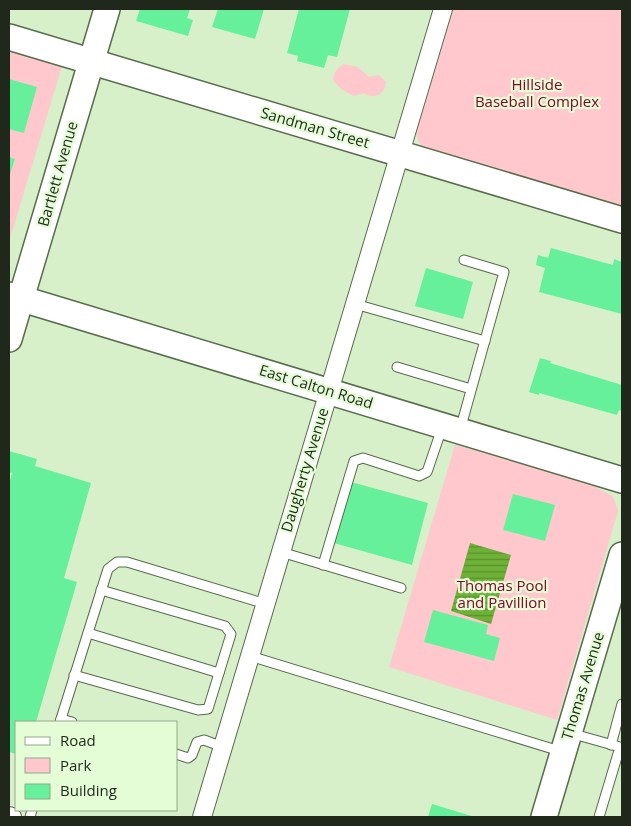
<svg xmlns="http://www.w3.org/2000/svg" width="631" height="826" font-family="'Open Sans',sans-serif">
	<style>
		.green { fill: #fec8cc }
		.water { fill: url(#water-rules) }
		.building { fill: #67f09c }
		.lines { fill: none; stroke-linecap: round; stroke-linejoin: round }
		.lane-casing { stroke: #576c4a; stroke-width: 11 }
		.street-casing { stroke: #576c4a; stroke-width: 20 }
		.secondary-casing { stroke: #576c4a; stroke-width: 28 }
		.lane { stroke: #fff; stroke-width: 9 }
		.street { stroke: #fff; stroke-width: 18 }
		.secondary { stroke: #fff; stroke-width: 25 }
		.labels { text-anchor: middle; stroke-width: 4.5; stroke-linejoin: round; paint-order: stroke }
		.park-label { font-size: 15px; fill: #89042e; stroke: #e4fdd6 }
		.street-label { font-size: 15px; fill: #1f281a; stroke: #e4fdd6 }
	</style>
	<defs>
		<pattern id="water-rules" width="6" height="5" patternUnits="userSpaceOnUse" patternTransform="scale(1.25)"><rect width="6" height="5" fill="#6eb137"/><path d="M0 2.5h6" fill="none" stroke="#5a902e"/></pattern>
	</defs>
	<rect width="100%" height="100%" fill="#d7f0c9"/>
	<g class="green">
		<path d="M453,9h169v198l-195,-58 -8,-6 -3,-10z"/>
		<path d="M9,44l53,22 -53,176z"/>
		<path d="M344,64l14,3 11,10 10,-2 7,7c-1,12 -11,18 -22,11l-10,3c-9,-4 -15,-8 -21,-16 1,-8 4,-12 11,-16z"/>
		<path d="M455,445l98,26 30,10 30,15 5,15 -61,209 -168,-53z"/>
	</g>
	<path class="water" d="M470,543l41,12 -20,69 -40,-13z"/>
	<g class="building">
		<path d="M140,9h50l-3,9 6,2 -5,16 -52,-15z"/>
		<path d="M218,9h46l-9,30 -43,-12z"/>
		<path d="M299,9h51l-13,48 -9,-2 -4,13 -27,-7 1,-5 -11,-3z"/>
		<path d="M9,79l28,8 -13,46 -15,-4z"/>
		<path d="M9,157l6,2 -6,18z"/>
		<path d="M551,248l62,17 1,-6 8,3v52l-83,-22 6,-24 -9,-3 2,-10 10,3z"/>
		<path d="M426,268l47,14 -10,37 -48,-13z"/>
		<path d="M540,358l11,3 -1,2 72,22v26l-3,-1 -2,5 -78,-22v2l-10,-3z"/>
		<path d="M9,451l28,8 -2,7 56,17 -27,95 13,4 -41,140h-20v32l-7,-2v-268l3,-11 -3,-1z"/>
		<path d="M351,482l77,21 -16,62 -78,-22z"/>
		<path d="M513,494l42,11 -10,36 -42,-11z"/>
		<path d="M433,610l55,15 -2,9 14,4 -6,23 -70,-19z"/>
		<path d="M432,804l43,13h-47z"/>
	</g>
	<g class="lines">
		<defs>
			<g id="lane">
				<path d="M355,304l130,37"/>
				<path d="M397,367l74,22"/>
				<path d="M460,430l44,-158 -40,-12"/>
				<path d="M281,552l120,36"/>
				<path d="M323,565l31,-104 9,-3 56,18 8,-4 15,-44"/>
				<path d="M88,633l131,40"/>
				<path d="M250,656l313,96"/>
				<path d="M74,675l124,35 10,-1 23,-75 -6,-8 -124,-36"/>
				<path d="M61,719l11,3"/>
				<path d="M60,722l48,-153 9,-7h10l139,42"/>
				<path d="M570,733l50,14 -21,70"/>
				<path d="M611,745l11,-41"/>
				<path d="M176,754l12,4 4,-3 5,-13 7,-2 19,7"/>
				<path d="M30,817l2,-7"/>
			</g>
			<g id="street">
				<path d="M9,816l3,1"/>
				<path d="M202,817l241,-808"/>
			</g>
			<g id="secondary">
				<path d="M9,37l613,183"/>
				<path d="M9,295l613,185"/>
				<path d="M9,339l98,-330"/>
				<path d="M544,817l78,-262"/>
			</g>
		</defs>
		<use href="#lane" class="lane-casing"/>
		<use href="#street" class="street-casing"/>
		<use href="#secondary" class="secondary-casing"/>
		<use href="#lane" class="lane"/>
		<use href="#street" class="street"/>
		<use href="#secondary" class="secondary"/>
	</g>
	<g class="labels">
		<g class="park-label">
			<text x="537" y="90">Hillside<tspan x="537" dy="17">Baseball Complex</tspan></text>
			<text x="502" y="591">Thomas Pool<tspan x="502" dy="17">and Pavillion</tspan></text>
		</g>
		<g class="street-label">
			<text transform="translate(315 128) rotate(16)" y="5">Sandman Street</text>
			<text transform="translate(58 174) rotate(-74)" y="5">Bartlett Avenue</text>
			<text transform="translate(316 387) rotate(17)" y="5">East Calton Road</text>
			<text transform="translate(305 470) rotate(-73)" y="5">Daugherty Avenue</text>
			<text transform="translate(583 686) rotate(-73)" y="5">Thomas Avenue</text>
		</g>
	</g>
	<rect width="631" height="826" fill="none" stroke="#1f281a" stroke-width="20"/>
	<rect x="15" y="721" width="162" height="90" fill="#e4fdd6" stroke="#95a88b"/>
	<rect x="25" y="737" width="25" height="8" fill="#ffffff" stroke="#95a88b"/>
	<text x="60" y="746" font-size="15" fill="#1f281a">Road</text>
	<rect x="25" y="758" width="25" height="15" fill="#fec8cc" stroke="#95a88b"/>
	<text x="60" y="771" font-size="15" fill="#1f281a">Park</text>
	<rect x="25" y="784" width="25" height="15" fill="#67f09c" stroke="#95a88b"/>
	<text x="60" y="796" font-size="15" fill="#1f281a">Building</text>
</svg>
